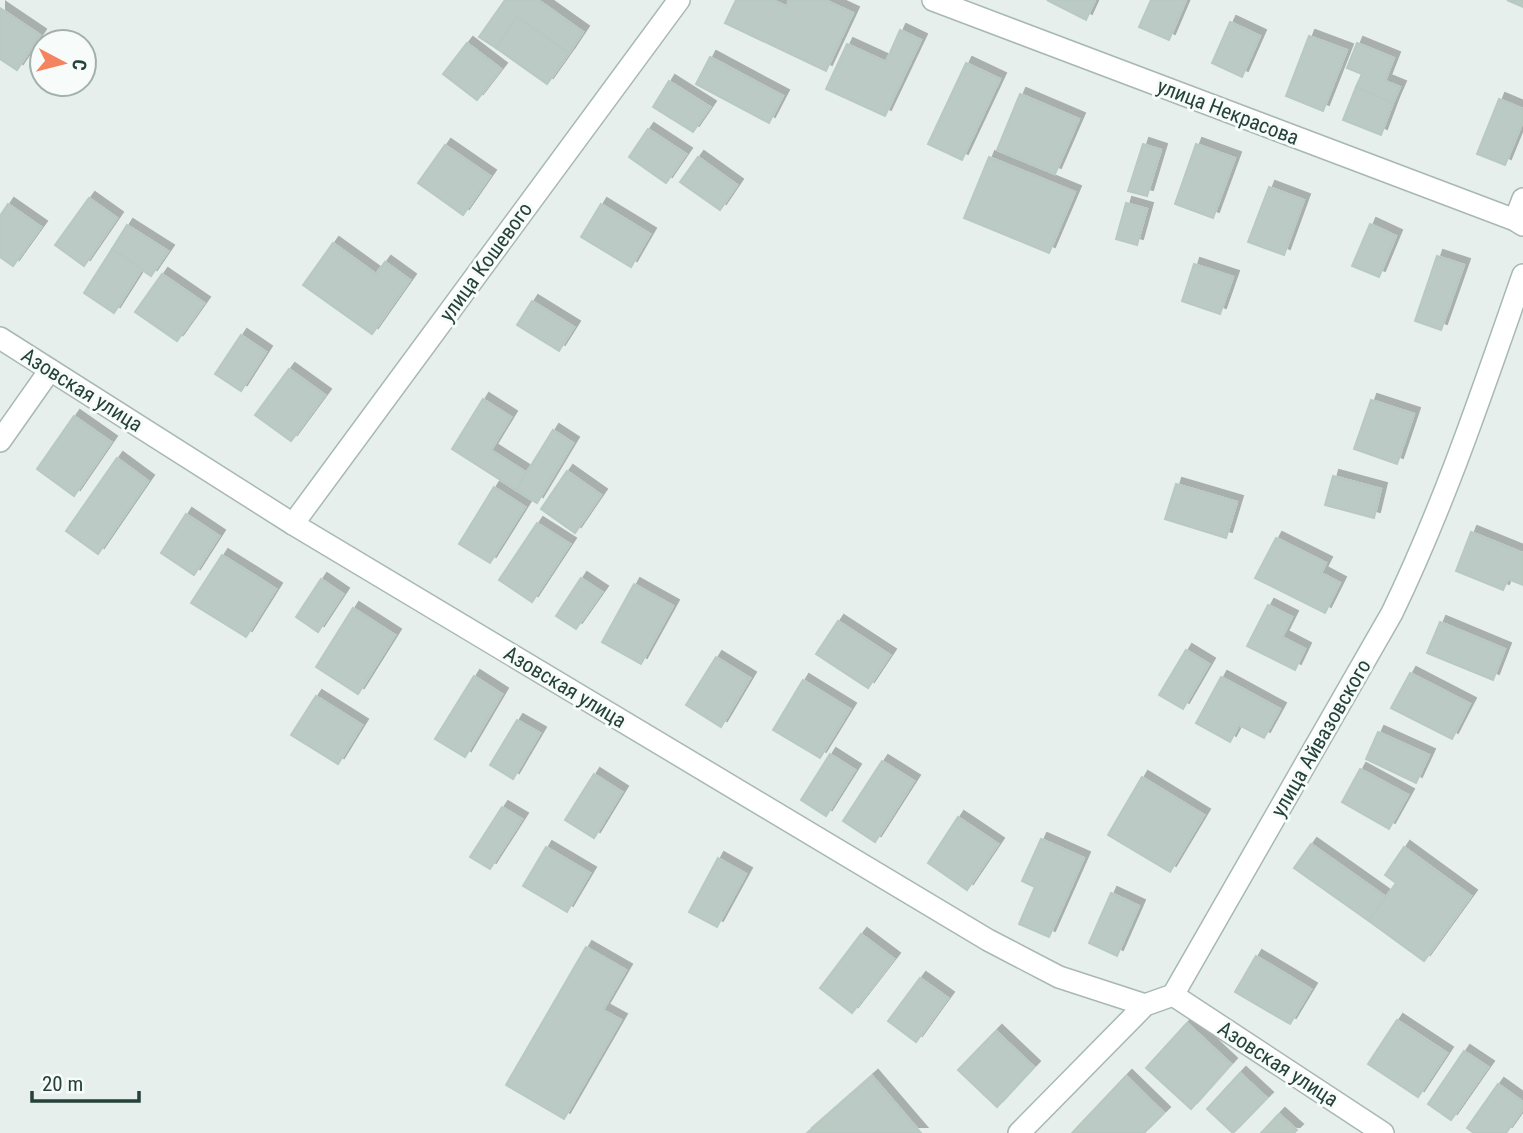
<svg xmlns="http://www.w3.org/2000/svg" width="1523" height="1133" font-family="'Roboto Condensed',sans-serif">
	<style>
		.building { fill: #bbcac4; stroke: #b8c9c2; stroke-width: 2; filter: url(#shadow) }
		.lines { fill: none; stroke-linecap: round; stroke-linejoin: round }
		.minor-casing { stroke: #a8b8b2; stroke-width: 24 }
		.minor { stroke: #fff; stroke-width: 21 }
		.labels { text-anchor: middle; stroke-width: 6; stroke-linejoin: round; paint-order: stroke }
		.street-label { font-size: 21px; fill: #24423a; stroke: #f7fbf9 }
	</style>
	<defs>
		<filter id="shadow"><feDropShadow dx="6" dy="-6" stdDeviation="0" flood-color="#0004"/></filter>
	</defs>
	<rect width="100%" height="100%" fill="#e6efeb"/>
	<g class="building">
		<path d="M505,0h33l45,32 -14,21 -52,-36 -21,31 -17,-11z"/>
		<path d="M736,0h37l14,7 2,-7h36l28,13 -27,58 -101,-48z"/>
		<path d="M1047,0h48l-9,20z"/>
		<path d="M1151,0h35l-17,40 -30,-13z"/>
		<path d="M1507,0h16v7z"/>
		<path d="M0,8l40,27 -23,35 -17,-11z"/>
		<path d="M517,17l52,36 -22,31 -51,-36z"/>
		<path d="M1230,22l30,14 -18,41 -30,-14z"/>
		<path d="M900,30l21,10 -36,76 -59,-27 21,-45 39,18z"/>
		<path d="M1309,36l38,14 -24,61 -37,-15z"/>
		<path d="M467,43l34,26 -24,31 -34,-26z"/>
		<path d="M1357,43l37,15 -9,23 15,6 -7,16 -37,-16 6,-13 -15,-6z"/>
		<path d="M710,57l73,39 -14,27 -73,-39z"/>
		<path d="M966,63l34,16 -38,81 -34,-16z"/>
		<path d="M669,81l41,26 -17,25 -40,-25z"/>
		<path d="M1356,87l37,16 -12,32 -38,-15z"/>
		<path d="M1020,94l59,25 -24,55 -58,-24z"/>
		<path d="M1499,99l24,10v12l-18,44 -28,-11z"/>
		<path d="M648,129l38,25 -20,29 -37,-26z"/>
		<path d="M1143,144l18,6 -14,46 -19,-5z"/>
		<path d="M1196,144l39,14 -22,60 -38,-14z"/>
		<path d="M445,145l45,31 -27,39 -45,-32z"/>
		<path d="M698,157l39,28 -17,25 -40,-28z"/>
		<path d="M989,157l86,35 -26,61 -85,-35z"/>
		<path d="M1269,187l35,13 -20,55 -36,-13z"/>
		<path d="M89,198l28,20 -33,48 -29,-21z"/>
		<path d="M1126,203l21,6 -10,36 -21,-6z"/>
		<path d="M8,204l33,23 -28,39 -13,-9v-41z"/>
		<path d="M601,204l49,30 -19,33 -50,-30z"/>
		<path d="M1370,224l26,12 -17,41 -27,-11z"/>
		<path d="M127,225l41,26 -17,25 -39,-27z"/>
		<path d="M333,243l43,31 9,-12 25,18 -38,54 -69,-49z"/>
		<path d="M112,249l30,20 -28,44 -30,-20z"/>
		<path d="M1437,256l27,9 -23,65 -26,-9z"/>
		<path d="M1194,264l39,13 -13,37 -38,-13z"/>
		<path d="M162,274l42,29 -27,38 -42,-29z"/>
		<path d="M532,301l42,26 -15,24 -42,-26z"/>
		<path d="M241,335l25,17 -25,39 -26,-17z"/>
		<path d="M289,369l36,26 -34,46 -36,-26z"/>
		<path d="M483,399l28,18 -20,33 36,23 -11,17 -64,-41z"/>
		<path d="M1371,400l43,14 -17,50 -43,-15z"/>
		<path d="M74,416l37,26 -37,54 -37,-27z"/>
		<path d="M553,430l20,13 -36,60 -21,-13z"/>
		<path d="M117,458l31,23 -50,73 -32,-23z"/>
		<path d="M567,471l34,24 -26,38 -34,-24z"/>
		<path d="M1333,476l48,13 -7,29 -49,-13z"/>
		<path d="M1176,484l61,18 -11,36 -61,-19z"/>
		<path d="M494,487l31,20 -35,56 -31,-19z"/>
		<path d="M186,514l33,22 -25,39 -33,-22z"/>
		<path d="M537,523l33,21 -38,58 -33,-22z"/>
		<path d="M1471,532l52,21v32l-15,-6 -5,11 -47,-19z"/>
		<path d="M1276,538l50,25 -5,10 19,10 -15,30 -70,-35z"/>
		<path d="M222,555l54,34 -30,48 -55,-34z"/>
		<path d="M581,578l21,14 -26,37 -20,-13z"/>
		<path d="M321,579l22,15 -25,38 -22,-15z"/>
		<path d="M634,584l39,22 -32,58 -39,-22z"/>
		<path d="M1268,605l24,12 -10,20 23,12 -10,21 -48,-24z"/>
		<path d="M353,608l42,27 -37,59 -42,-27z"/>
		<path d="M838,621l52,34 -22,33 -52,-34z"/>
		<path d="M1440,622l65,27 -12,31 -66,-27z"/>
		<path d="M1186,650l23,14 -26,45 -24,-14z"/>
		<path d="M716,657l34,21 -29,49 -35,-22z"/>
		<path d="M1410,673l60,31 -18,35 -61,-31z"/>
		<path d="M474,676l28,18 -37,63 -30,-18z"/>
		<path d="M1221,677l59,32 -16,29 -25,-13 -9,17 -34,-19z"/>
		<path d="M803,680l47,29 -30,49 -47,-28z"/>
		<path d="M316,696l46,29 -24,39 -47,-29z"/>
		<path d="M517,720l23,13 -27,46 -23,-14z"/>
		<path d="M1378,732l51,23 -13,28 -50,-24z"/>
		<path d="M830,754l25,16 -29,46 -25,-16z"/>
		<path d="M882,761l32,20 -39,61 -32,-21z"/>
		<path d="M1360,769l48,26 -19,34 -47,-27z"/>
		<path d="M594,774l28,18 -28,46 -29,-18z"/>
		<path d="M1142,777l62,38 -34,57 -62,-37z"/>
		<path d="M502,807l20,12 -32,50 -20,-12z"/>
		<path d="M958,817l40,27 -31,46 -39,-27z"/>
		<path d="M1041,839l43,19 -35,79 -30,-13 16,-37 -13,-6z"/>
		<path d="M1311,844l75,53 -17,24 -75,-53z"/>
		<path d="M546,847l44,26 -23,39 -44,-26z"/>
		<path d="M1404,847l67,49 -47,65 -55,-40 27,-38 -11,-8z"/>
		<path d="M718,858l28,16 -29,53 -28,-15z"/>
		<path d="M1111,893l28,13 -22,50 -28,-13z"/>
		<path d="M861,934l33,25 -42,54 -32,-25z"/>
		<path d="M586,947l40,23 -23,40 18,10 -57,99 -58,-34z"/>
		<path d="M1256,956l55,33 -21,35 -55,-32z"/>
		<path d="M920,978l28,20 -32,44 -28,-21z"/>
		<path d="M1397,1020l50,33 -29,44 -50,-33z"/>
		<path d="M1187,1023l44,41 -40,45 -45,-41z"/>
		<path d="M996,1031l38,36 -37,40 -39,-37z"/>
		<path d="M1464,1051l24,16 -37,53 -23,-16z"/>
		<path d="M1240,1073l27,25 -34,35 -26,-24z"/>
		<path d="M872,1076l49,57h-114z"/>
		<path d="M1126,1076l38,37 -20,20h-72z"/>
		<path d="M1498,1084l25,18v7l-17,24h-32l-7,-5z"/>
		<path d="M1279,1114l18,16 -3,3h-33z"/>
	</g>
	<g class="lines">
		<defs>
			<g id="minor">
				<path d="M933,0l582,220 8,5"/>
				<path d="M1515,220l8,-21"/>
				<path d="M0,338l293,186 695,416 71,37 86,28"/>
				<path d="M0,441l50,-71"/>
				<path d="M293,524l386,-524"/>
				<path d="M1173,995l210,138"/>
				<path d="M1019,1133l126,-128 28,-10 219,-382c53,-110 91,-224 131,-338"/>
			</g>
		</defs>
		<use href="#minor" class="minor-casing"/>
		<use href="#minor" class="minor"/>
	</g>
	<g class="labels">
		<g class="street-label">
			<text transform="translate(1228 112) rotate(21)" y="7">улица Некрасова</text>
			<text transform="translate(486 262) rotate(-54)" y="7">улица Кошевого</text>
			<text transform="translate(82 390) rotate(32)" y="7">Азовская улица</text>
			<text transform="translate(565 687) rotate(31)" y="7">Азовская улица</text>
			<text transform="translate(1321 738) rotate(-60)" y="7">улица Айвазовского</text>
			<text transform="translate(1278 1064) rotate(33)" y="7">Азовская улица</text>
		</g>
	</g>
	<g transform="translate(63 63) rotate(97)"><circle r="33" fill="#f7fbf9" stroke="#a3b1ad" stroke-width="2"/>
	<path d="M0-5L12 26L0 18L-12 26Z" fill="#f4845f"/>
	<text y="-10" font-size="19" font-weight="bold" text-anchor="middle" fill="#24423a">С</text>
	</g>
	<path d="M32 1091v10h107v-10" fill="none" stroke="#24423a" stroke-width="3.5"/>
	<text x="42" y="1091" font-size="21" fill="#24423a" stroke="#f7fbf9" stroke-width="5" paint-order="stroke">20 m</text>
</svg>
